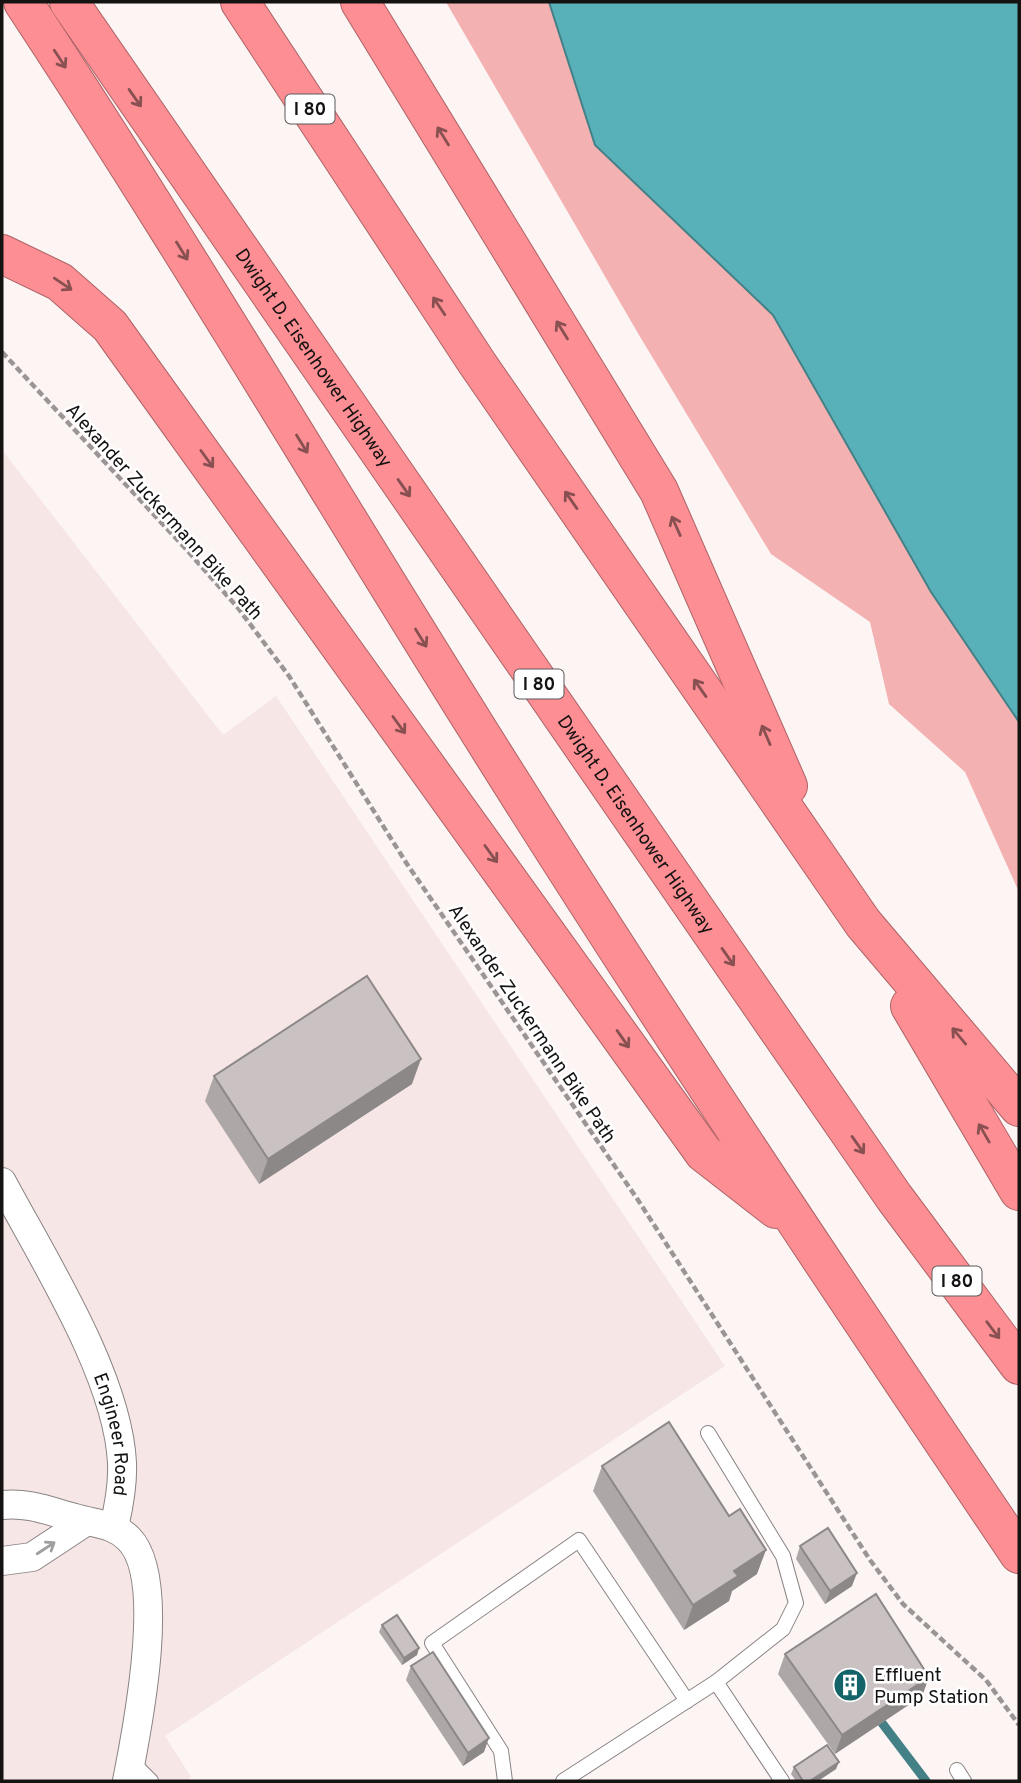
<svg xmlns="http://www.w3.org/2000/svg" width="1021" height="1783" font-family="Overpass,sans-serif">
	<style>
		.built { fill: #f7e6e6 }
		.green { fill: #f3b1b2 }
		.water { fill: #58b1b8; stroke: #448186; stroke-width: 2 }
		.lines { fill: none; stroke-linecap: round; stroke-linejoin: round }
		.stream { stroke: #448186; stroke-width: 9 }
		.lane-casing { stroke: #8a8383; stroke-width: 16 }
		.street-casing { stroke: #8a8383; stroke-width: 30 }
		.highway-casing { stroke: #ac6366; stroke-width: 40 }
		.path { stroke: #9c9595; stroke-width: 4.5; stroke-dasharray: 7 3.5; stroke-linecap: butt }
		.lane { stroke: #fff; stroke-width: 14 }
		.street { stroke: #fff; stroke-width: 28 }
		.highway { stroke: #fd8e93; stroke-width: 38 }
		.wall { fill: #aea7a7 }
		.shaded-wall { fill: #8d8888 }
		.building { fill: #cac2c2; stroke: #8d8888; stroke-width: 2 }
		.oneway { stroke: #895052 }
		.oneway2 { stroke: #a1a0a0 }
		.labels { text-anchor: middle; stroke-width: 5; stroke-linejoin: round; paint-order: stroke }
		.shield { fill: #fff; stroke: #5b5959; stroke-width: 2 }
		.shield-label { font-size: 18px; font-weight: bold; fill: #151212 }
		.street-label { font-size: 19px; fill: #151212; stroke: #fff }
		.poi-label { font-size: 19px; fill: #151212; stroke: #fff; text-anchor: start }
	</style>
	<rect width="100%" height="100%" fill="#fdf4f4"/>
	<path class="built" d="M2,450l221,285 53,-39 449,670 -560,370 26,41 -4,4h-185z"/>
	<path class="green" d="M446,2h573v890l-54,-120 -76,-68 -19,-82 -99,-68 -132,-219z"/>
	<path class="water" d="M549,2h470v720l-88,-130 -158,-277 -178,-170z"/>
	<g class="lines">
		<path class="stream" d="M882,1723l44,58"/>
		<defs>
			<g id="lane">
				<path d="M708,1433l75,123 13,47 -13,26 -67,53"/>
				<path d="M131,1761l20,20"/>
				<path d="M957,1770l7,11"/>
				<path d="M505,1781l-4,-30 -69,-108 147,-103 108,161"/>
				<path d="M563,1781l153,-99 66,99"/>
			</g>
			<g id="street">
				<path id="s1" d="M2,1182c41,77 116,194 120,281 1,22 -3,43 -8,64"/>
				<path d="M2,1505c26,-3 47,6 73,13 20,6 38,5 54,21 39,40 8,191 -2,242"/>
				<path d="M2,1561l30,-4 53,-35"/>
			</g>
			<g id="highway">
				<path d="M23,2c156,237 301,482 452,723 175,280 359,555 544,829"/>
				<path id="s2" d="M69,2l825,1195 125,168"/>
				<path d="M240,2l237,361 386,560 156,184"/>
				<path d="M360,2l299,489 129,295"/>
				<path d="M2,254l58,28 50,44 594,827 72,56"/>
				<path d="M910,1006l109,185"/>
			</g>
		</defs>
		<use href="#lane" class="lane-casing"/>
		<use href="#street" class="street-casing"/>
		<use href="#highway" class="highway-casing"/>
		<path class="path" d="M2,352l183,196 53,60 51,68 118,188 231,336 232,360 33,44 83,76 33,45"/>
		<use href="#lane" class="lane"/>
		<use href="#street" class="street"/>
		<use href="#highway" class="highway"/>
	</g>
	<g class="wall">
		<path d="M214,1076l198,8 -153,100 -54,-83z"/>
		<path d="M602,1466l155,108 -25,17 -3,10 -45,29 -91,-139z"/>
		<path d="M800,1546l52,40 -27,18 -29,-45z"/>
		<path d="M382,1625l37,23 -2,7 -15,10 -23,-33z"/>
		<path d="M785,1654l144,23 -7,19 -87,58 -57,-80z"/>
		<path d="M411,1666l73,86 -21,14 -57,-86z"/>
		<path d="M794,1767l42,2 -18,12h-22l-5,-7z"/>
	</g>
	<g class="shaded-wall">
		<path d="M421,1059l-9,25 -153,100 9,-25z"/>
		<path d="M766,1550l-9,24 -25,17 -3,10 -45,29 9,-25 41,-34z"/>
		<path d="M857,1573l-5,13 -27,18 5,-13z"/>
		<path d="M419,1648l-2,7 -15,10 2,-7z"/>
		<path d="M929,1677l-7,19 -87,58 7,-19z"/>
		<path d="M489,1738l-5,14 -21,14 5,-13z"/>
		<path d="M839,1762l-3,7 -18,12h-8z"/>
	</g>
	<g class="building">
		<path d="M367,976l54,83 -153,100 -54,-83z"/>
		<path d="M669,1422l60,94 11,-7 26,41 -32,21 4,5 -45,29 -91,-139z"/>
		<path d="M828,1528l29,45 -27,18 -30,-45z"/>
		<path d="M876,1594l53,83 -87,58 -57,-81z"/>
		<path d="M397,1615l22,33 -15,10 -22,-33z"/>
		<path d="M433,1652l56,86 -21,15 -57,-87z"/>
		<path d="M827,1745l12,17 -29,19h-7l-9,-14z"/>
	</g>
	<defs><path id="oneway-shaft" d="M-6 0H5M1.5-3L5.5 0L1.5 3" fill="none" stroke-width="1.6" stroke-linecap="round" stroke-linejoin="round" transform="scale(1.75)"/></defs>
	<g class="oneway">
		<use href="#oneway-shaft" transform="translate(60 59) rotate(57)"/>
		<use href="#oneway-shaft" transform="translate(135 98) rotate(55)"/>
		<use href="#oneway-shaft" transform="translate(443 136) rotate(-122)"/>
		<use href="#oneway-shaft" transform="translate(182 251) rotate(58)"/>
		<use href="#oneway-shaft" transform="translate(63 284) rotate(34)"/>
		<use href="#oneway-shaft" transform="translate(439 306) rotate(-124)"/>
		<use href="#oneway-shaft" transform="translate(562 330) rotate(-122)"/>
		<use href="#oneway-shaft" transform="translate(302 444) rotate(58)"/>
		<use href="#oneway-shaft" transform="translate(207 459) rotate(54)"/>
		<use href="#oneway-shaft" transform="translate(404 488) rotate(55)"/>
		<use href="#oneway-shaft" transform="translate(571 500) rotate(-125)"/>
		<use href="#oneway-shaft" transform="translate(676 526) rotate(-114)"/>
		<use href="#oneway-shaft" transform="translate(421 638) rotate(58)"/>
		<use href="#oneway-shaft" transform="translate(700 688) rotate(-125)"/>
		<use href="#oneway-shaft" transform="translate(399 725) rotate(54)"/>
		<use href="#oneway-shaft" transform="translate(766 735) rotate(-113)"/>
		<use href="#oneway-shaft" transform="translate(491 854) rotate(54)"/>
		<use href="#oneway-shaft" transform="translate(728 957) rotate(55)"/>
		<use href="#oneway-shaft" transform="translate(959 1036) rotate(-130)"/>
		<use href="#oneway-shaft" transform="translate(623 1039) rotate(55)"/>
		<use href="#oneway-shaft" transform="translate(984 1133) rotate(-120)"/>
		<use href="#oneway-shaft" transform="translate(858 1145) rotate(55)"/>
		<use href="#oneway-shaft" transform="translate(993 1330) rotate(53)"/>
	</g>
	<use class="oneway2" href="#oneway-shaft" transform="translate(46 1548) rotate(-33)"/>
	<defs>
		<symbol id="building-disc" viewBox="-11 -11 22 22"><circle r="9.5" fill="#136368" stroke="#fff"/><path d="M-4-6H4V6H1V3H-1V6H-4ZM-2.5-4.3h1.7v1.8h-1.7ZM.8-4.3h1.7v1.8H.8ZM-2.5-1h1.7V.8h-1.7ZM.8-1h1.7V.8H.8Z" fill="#fff"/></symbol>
	</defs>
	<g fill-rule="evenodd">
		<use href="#building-disc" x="831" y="1666" width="38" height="38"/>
	</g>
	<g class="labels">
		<g class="shield">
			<rect x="285.5" y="94.5" width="49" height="29" rx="5"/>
			<rect x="514.5" y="669.5" width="49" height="29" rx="5"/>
			<rect x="932.5" y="1266.5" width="49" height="29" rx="5"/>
		</g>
		<g class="shield-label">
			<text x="310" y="115">I 80</text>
			<text x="539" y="690">I 80</text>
			<text x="957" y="1287">I 80</text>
		</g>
		<g class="street-label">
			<text dy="7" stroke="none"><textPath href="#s2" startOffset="432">Dwight D. Eisenhower Highway</textPath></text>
			<text transform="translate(165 511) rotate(48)" y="7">Alexander Zuckermann Bike Path</text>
			<text dy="7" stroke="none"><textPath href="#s2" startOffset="999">Dwight D. Eisenhower Highway</textPath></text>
			<text transform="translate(533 1023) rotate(56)" y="7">Alexander Zuckermann Bike Path</text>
			<text dy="7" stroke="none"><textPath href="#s1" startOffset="278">Engineer Road</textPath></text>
		</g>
		<g class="poi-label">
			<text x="874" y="1681">Effluent<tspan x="874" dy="22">Pump Station</tspan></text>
		</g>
	</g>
	<rect width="1021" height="1783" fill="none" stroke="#151212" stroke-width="7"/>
</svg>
